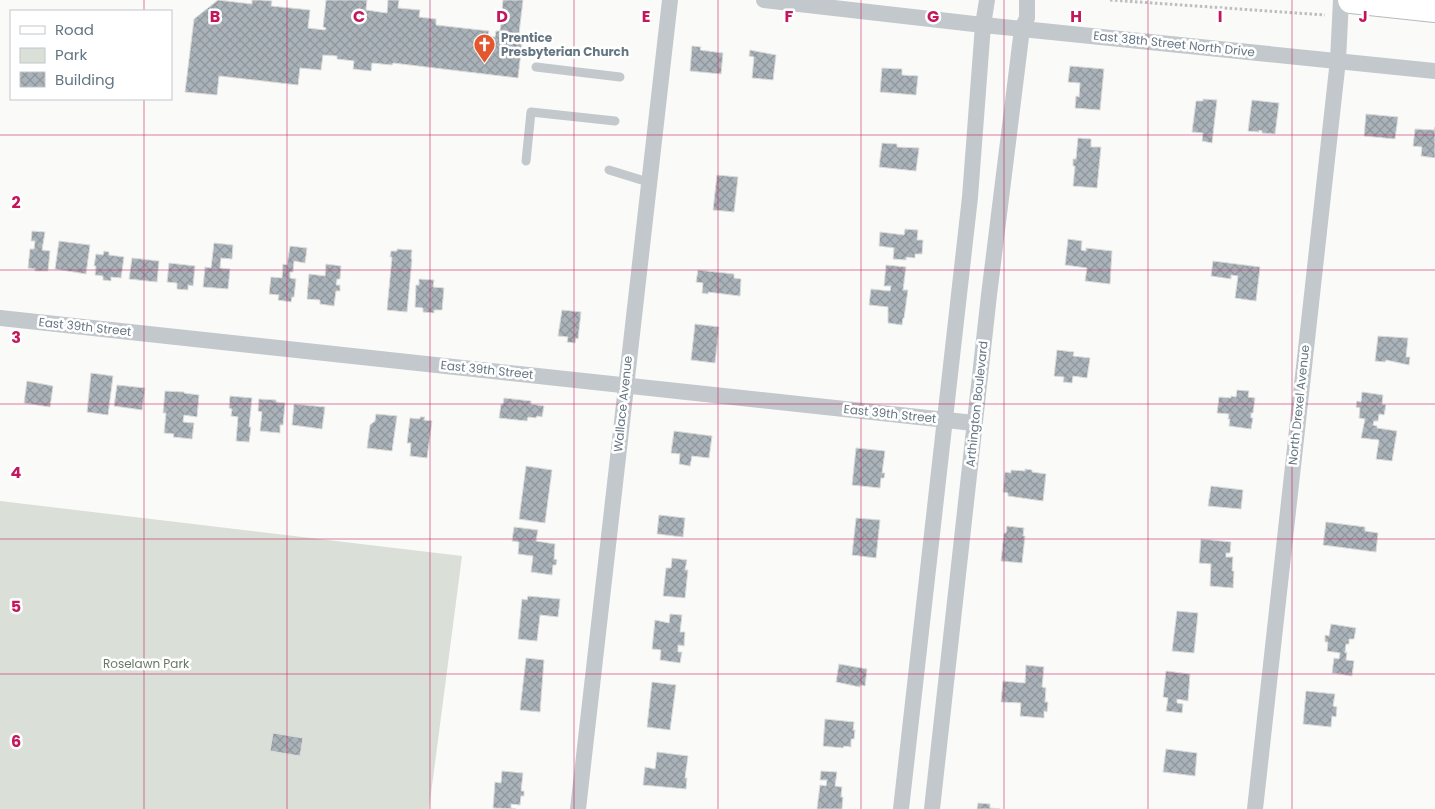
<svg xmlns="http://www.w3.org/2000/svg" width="1435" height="809" font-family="Poppins,sans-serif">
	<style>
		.green { fill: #dadfd7 }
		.building { fill: url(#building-cross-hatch); stroke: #dcdcda }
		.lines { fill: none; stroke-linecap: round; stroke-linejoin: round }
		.primary-casing { stroke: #b5babe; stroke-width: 28 }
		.path { stroke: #bbbfc2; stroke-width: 3; stroke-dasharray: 2.5 2.5; stroke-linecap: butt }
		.lane { stroke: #c3c8cc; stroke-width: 9 }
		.street { stroke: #c3c8cc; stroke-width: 16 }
		.primary { stroke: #fff; stroke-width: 26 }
		.grid { fill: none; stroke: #c2185b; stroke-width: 1; stroke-opacity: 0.55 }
		.labels { text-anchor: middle; stroke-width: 5; stroke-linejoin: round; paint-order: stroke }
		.poi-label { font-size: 12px; font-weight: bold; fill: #657683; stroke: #fff; text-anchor: start }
		.street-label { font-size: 12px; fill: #657683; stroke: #fff }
		.park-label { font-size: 12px; fill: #687a64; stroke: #fff }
		.grid-label { font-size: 16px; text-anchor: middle; font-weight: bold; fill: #c2185b; stroke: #fff; stroke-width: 5; stroke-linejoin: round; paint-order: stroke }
	</style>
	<defs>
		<pattern id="building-cross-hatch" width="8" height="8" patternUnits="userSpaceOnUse" patternTransform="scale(1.25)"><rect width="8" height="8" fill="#aab3b9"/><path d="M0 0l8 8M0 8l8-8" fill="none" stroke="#8e969c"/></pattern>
	</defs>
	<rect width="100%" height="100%" fill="#fafaf8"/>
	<path class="green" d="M0,501l462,55 -33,253h-429z"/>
	<g class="building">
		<path d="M218,0l34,4v-4h8l12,1 -1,5 39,4 -2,18 17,2 1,-2 -3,-1 3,-27h41l-1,10 21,3 1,-13h11l-1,8 22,2 -1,7 17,2v6l53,6 -1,5 7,1 1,-6h4l3,-31h20l-4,34h4l-5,44 -125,-15 -1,2 -20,-2 -1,8 -18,-2 1,-8 -17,-2v-3l-14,-1 -2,15 -21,-2 -2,17 -79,-9 -2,19 -32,-3 9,-73z"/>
		<path d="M692,46l9,1 -1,3 23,3 -2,21 -31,-3z"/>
		<path d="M750,50l26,5 -3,25 -21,-2 2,-21 -5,-1z"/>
		<path d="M1070,66l34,3 -4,41 -25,-2 1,-12 3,1 1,-14 -12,-1z"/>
		<path d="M882,68l20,1v6l16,1 -2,19 -36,-3z"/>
		<path d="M1203,99l14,1 -5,43 -10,-2 1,-8 -11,-1 4,-31h7z"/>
		<path d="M1252,100l27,3 -4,31 -13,-1v-2l-3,-1v2l-11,-1z"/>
		<path d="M1366,114l32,3 -3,22 -31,-3z"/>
		<path d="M1435,127v31l-14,-2 1,-9 -9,-1 2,-17 19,1z"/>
		<path d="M1078,138l13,1v8h10l-4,41 -24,-2 2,-20h-2v-7h3z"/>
		<path d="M882,143l15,1v3l22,1 -3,23 -37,-4z"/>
		<path d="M717,175l21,2 -4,35 -21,-2z"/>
		<path d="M905,229l13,1 -1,10h6l-1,14h-7v4l-9,-1v3l-13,-1 1,-11 -15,-2 1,-14 24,3z"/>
		<path d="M32,231l13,1 -3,18 8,1 -2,20h-13v-2l-7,-1 2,-19h4l1,-8h-4z"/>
		<path d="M1068,239l14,2 -1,9 5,1v-3l26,3 -2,33 -25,-3 2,-13 -22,-3z"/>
		<path d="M59,241l31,4 -4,29 -31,-5z"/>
		<path d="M214,243l19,2 -1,14 -11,-1 -1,10 10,1 -2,20 -25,-2 2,-20 6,1z"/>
		<path d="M290,246l17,2 -2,15 -11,-2 -1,11h-3v6l6,1 -2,18h-2l-1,5 -13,-2 1,-5 -10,-1 2,-17 11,1 1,-14 4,1z"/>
		<path d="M397,249l15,1 -1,9h1l-5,53 -20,-2 5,-53h-2l1,-6h6z"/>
		<path d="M104,251l5,1v3l15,2 -3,21 -10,-1v4l-8,-1v-4l-8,-1 1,-9h-2l2,-12 7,1z"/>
		<path d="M132,258l27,3 -2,21 -28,-3z"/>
		<path d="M1213,261l47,6 -4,34 -21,-3 3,-22 -7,-1v4l-20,-3z"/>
		<path d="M169,263l26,3 -2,20 -5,-1v5l-11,-1v-6l-10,-1z"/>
		<path d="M326,264l15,2 -1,13h-3l-1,6h4v6h-4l-2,15 -14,-2v-4l-13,-1 2,-25 16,2z"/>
		<path d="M886,265l20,2 -3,23h5l-4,28h-1l-1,7 -14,-2v-16l-19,-2 2,-16 19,2 1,-5h-7z"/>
		<path d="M698,270l36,4v4l7,1 -1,17 -32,-4v2l-6,-1 1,-10 -7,-1z"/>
		<path d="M419,279l15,1 -1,7 11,1 -2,22h-8v3l-11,-1v-4l-8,-1 1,-22h3z"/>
		<path d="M562,310l19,2 -3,27 -2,-1 -1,5 -8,-1 1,-5 -10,-1z"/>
		<path d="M695,324l24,3 -4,36 -24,-3z"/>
		<path d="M1378,336l30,2 -2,19h4l-1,8 -23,-5 -1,2 -10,-1z"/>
		<path d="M1057,350l17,2 -1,4 17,2 -3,20 -14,-2 -1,7 -9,-1 1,-5 -10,-1z"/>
		<path d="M91,373l22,3 -5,39 -21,-3z"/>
		<path d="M27,381l26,5 -3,21 -26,-4z"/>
		<path d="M117,385l28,3 -3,22 -28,-4z"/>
		<path d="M1237,390l12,1 -1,6 7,1 -2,15h-2v5h2l-2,11 -22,-3 1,-7h-2l1,-5 -12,-1 2,-16 12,1v-2l5,1z"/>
		<path d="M165,391l19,1v1l15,2 -2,22 -13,-2 -1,7 11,1 -2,16 -19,-2 1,-3 -10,-1 2,-20h-3z"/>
		<path d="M1362,392l21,3 -1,9 4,1 -2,10 -5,-1 -1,7h-4l-1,4 4,1v2l20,3 -5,30 -16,-2 3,-19 -18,-2 4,-19 -6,-1 1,-10 -4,-1 1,-6 4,1z"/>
		<path d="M230,396l22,2 -3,29h2l-2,15 -13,-1 2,-24 -7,-1 1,-7 -3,-1z"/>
		<path d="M504,398l27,3v3l13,2 -2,11 -5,-1 -1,2 -8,-1 -1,4 -28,-3 2,-14h2z"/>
		<path d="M259,399l17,1v2l9,1 -2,22h-3v8l-20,-2 2,-19 -4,-1z"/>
		<path d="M294,404l31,3 -3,22 -30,-4z"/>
		<path d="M376,414l21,2 -5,35 -25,-3 3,-23 5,-4z"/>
		<path d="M420,417h5l-1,3 8,1 -5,37 -17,-2 1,-13h-4l3,-25 10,1z"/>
		<path d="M674,431l38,5 -3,22 -17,-2 -2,10 -11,-2 1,-10 -9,-1z"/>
		<path d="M856,448l29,3 -3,22h3l-1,5h-3l-1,10 -28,-3z"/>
		<path d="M526,466l26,4 -7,53 -26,-4z"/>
		<path d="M1025,469l7,1v2l14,2 -3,27 -35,-5v-3l-5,-1 2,-20 6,1v-3l14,1z"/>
		<path d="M1211,486l32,4 -2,19 -33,-3z"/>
		<path d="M659,515l26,3 -2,19 -26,-3z"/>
		<path d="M856,518l24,2 -4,38 -24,-3z"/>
		<path d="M1326,522l39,5v4l13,2 -2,19 -53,-7z"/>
		<path d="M1007,526l17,2 -1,8h2l-3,27 -21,-2 3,-28h2z"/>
		<path d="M514,527l24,3 -2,11 19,3 -1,15 3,1 -1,5h-3l-1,10 -21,-3 2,-16 -15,-2 1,-12 -7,-1z"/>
		<path d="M1201,539l30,3 -1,11h-4v4h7l-1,14h2l-1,17 -23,-2 1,-22 -12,-1z"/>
		<path d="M672,558l15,2 -2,10h3l-3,28 -22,-2 3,-28h5z"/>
		<path d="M528,596l32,3 -2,18 -18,-2 -3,26 -19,-2 4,-40 5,1z"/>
		<path d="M1177,611l21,2 -4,40 -22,-2z"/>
		<path d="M670,614l12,1 -2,17h5l-1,14 -6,-1v7h4l-2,11 -20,-3 1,-10 -9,-1 3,-29 14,3z"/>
		<path d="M1331,624l25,4 -2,11h-5v5h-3l-1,9 2,-1 -1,8 8,1 -2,15 -20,-3 2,-15 5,1 1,-6 -13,-2 1,-9h-3v-7l4,1z"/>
		<path d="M526,658l18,2 -4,52 -20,-2z"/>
		<path d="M839,664l28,5 -2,17 -5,-1v2l-24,-5z"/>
		<path d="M1026,665l18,2 -2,20 4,1 -1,14h3l-1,10 -3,-1v7l-24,-2 1,-13 -20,-1 2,-21 22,2z"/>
		<path d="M1166,671l24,3 -2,27 -11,-2v4l6,1 -1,9 -16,-2 2,-13 -5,-1z"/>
		<path d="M652,682l24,3 -6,45 -23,-3z"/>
		<path d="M1306,691l29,3 -2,12 4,1 -1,10 -4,-1 -1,11 -28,-3z"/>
		<path d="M825,719l29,3 -1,8h2l-1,9h-3v8l-7,-1 -1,2 -20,-2z"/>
		<path d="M273,733l30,5 -3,18 -30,-5z"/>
		<path d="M1166,749l31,4 -2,23 -32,-4z"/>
		<path d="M657,752l31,4 -3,22h2l-1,11 -43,-4 2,-18 10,2z"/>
		<path d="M502,771l21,2 -2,18h3v5h-3l-1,9 -9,-1v4l5,1 -23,-1 2,-26 6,1z"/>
		<path d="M821,771l16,1 -2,14 7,1 -1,10h2l-1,12h-25l3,-24 6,1 1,-6h-7z"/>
		<path d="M978,803l12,1v4l10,1h-23z"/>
	</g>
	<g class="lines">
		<defs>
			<path id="primary" d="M1351,0l84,9"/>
		</defs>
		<use href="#primary" class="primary-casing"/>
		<path class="path" d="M1110,0l215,15"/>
		<g class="lane">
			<path d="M536,67l84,10"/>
			<path d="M526,161l5,-49 84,9"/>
			<path d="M609,170l39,12"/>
		</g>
		<g class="street">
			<path d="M764,0l219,25 452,46"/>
			<path d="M0,318l974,105"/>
			<path d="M578,809l92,-809"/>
			<path d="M901,809l69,-612 13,-172 4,-25"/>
			<path d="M932,809l57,-514 33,-266 5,-11v-18"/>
			<path d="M1255,809l83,-749 3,-60"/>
		</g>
		<use href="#primary" class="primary"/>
	</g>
	<path class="grid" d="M144,0v11M287,0v809M430,0v809M574,0v809M718,0v809M861,0v809M1004,0v809M1148,0v809M1292,0v809M144,99v710M0,135h1435M0,270h1435M0,404h1435M0,539h1435M0,674h1435"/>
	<defs>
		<symbol id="church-pin" viewBox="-11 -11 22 30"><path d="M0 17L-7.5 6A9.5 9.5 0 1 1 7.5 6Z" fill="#e4572e" stroke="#fff"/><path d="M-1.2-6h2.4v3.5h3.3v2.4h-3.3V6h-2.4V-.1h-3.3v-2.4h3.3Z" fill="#fff"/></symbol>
	</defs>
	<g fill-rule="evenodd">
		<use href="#church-pin" x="472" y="32" width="25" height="34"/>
	</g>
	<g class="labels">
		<g class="poi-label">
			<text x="501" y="42">Prentice<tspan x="501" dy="14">Presbyterian Church</tspan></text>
		</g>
		<g class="street-label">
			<text transform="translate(1174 44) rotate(6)" y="4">East 38th Street North Drive</text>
			<text transform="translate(85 327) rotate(6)" y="4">East 39th Street</text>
			<text transform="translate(487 370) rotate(6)" y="4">East 39th Street</text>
			<text transform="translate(623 404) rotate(-84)" y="4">Wallace Avenue</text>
			<text transform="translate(977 404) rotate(-84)" y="4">Arthington Boulevard</text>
			<text transform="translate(1299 405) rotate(-84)" y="4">North Drexel Avenue</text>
			<text transform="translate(890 414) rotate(6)" y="4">East 39th Street</text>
		</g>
		<g class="park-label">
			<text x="146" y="668">Roselawn Park</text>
		</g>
	</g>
	<g class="grid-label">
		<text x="215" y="22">B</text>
		<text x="359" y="22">C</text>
		<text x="502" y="22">D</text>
		<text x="646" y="22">E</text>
		<text x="789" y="22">F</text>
		<text x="933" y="22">G</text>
		<text x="1076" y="22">H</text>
		<text x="1220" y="22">I</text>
		<text x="1363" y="22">J</text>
		<text x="16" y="208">2</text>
		<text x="16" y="343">3</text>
		<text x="16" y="478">4</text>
		<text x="16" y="612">5</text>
		<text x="16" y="747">6</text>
	</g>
	<rect x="10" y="10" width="162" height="90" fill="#ffffff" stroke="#c1c8cd"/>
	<rect x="20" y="26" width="25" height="8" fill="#ffffff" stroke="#c1c8cd"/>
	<text x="55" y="35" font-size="15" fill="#657683">Road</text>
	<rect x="20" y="48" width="25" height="15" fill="#dadfd7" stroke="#c1c8cd"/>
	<text x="55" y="60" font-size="15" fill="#657683">Park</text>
	<rect x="20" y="72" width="25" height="15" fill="url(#building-cross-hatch)" stroke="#c1c8cd"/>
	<text x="55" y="85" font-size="15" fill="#657683">Building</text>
</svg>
